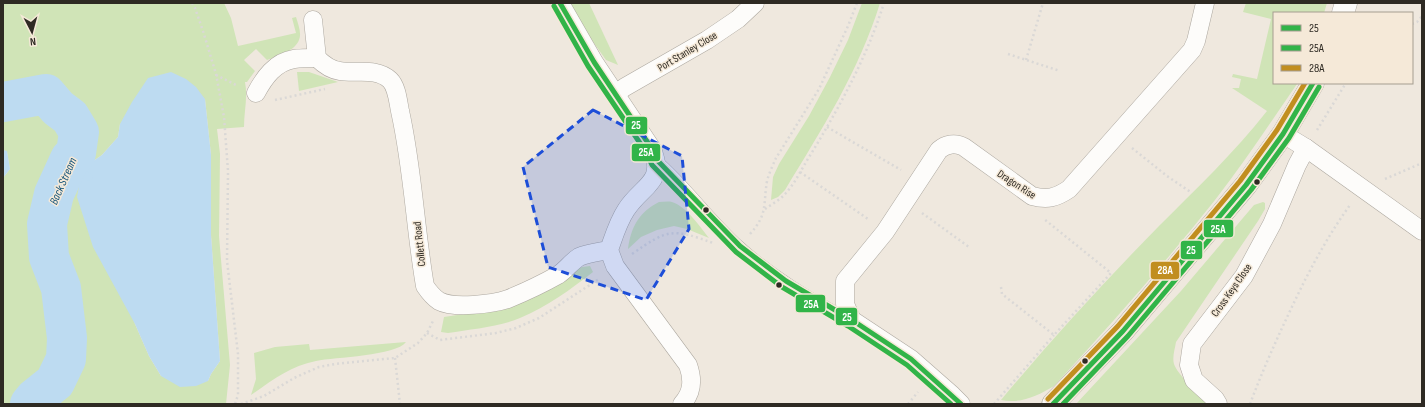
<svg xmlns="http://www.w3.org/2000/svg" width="1425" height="407" font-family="'Sofia Sans Condensed',sans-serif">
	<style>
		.green { fill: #d0e4b7; fill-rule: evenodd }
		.water { fill: #bddbf1 }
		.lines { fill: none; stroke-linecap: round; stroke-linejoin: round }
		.stream { stroke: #bddbf1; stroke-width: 7 }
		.river { stroke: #bddbf1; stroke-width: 40 }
		.service-casing { stroke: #ada8a0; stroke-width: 10 }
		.minor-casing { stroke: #ada8a0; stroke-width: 19 }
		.secondary-casing { stroke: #ada8a0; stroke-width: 23 }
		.path { stroke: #dad8d6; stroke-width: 2.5; stroke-dasharray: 2 3; stroke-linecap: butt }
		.service { stroke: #fdfcfa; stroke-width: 9 }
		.minor { stroke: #fdfcfa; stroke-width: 18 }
		.secondary { stroke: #fdfcfa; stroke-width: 22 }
		.bus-1-casing { stroke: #f5e9d8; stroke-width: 8 }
		.bus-2-casing { stroke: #f5e9d8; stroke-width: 8 }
		.bus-3-casing { stroke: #f5e9d8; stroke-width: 8 }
		.bus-1 { stroke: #31b448; stroke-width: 5 }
		.bus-2 { stroke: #31b448; stroke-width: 5 }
		.bus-3 { stroke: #c18e1f; stroke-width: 5 }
		.marked { fill: #1d4ed8; fill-opacity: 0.2; stroke: #1d4ed8; stroke-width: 3; stroke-dasharray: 8 5; stroke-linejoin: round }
		.bus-dot { fill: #2e2a23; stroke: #f5e9d8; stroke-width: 1.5 }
		.labels { text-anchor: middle; stroke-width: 3; stroke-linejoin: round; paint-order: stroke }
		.street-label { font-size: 11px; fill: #2e2a23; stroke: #f5e9d8 }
		.water-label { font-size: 12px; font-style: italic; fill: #135379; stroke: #f5e9d8 }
		.line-badge { stroke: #f5e9d8; stroke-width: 1.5 }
		.badge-label { font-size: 11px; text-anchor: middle; font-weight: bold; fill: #fff }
	</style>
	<rect width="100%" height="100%" fill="#efe8de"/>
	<g class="green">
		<path d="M3,3h221l7,15 7,28 58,-13 -4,-15 4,-1c2,7 6,16 3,23 -4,11 -21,16 -32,20l-11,-11 -12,11 11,11 -8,11h-2c3,15 -1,30 -1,45l-27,2 3,25 -1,82 11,129 -4,39h-223v-226l7,-9 -3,-17 -4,-2zM205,99l6,56v80l9,126 -9,13 -3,7 -47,-5 -12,-20 -14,-32 -49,-158 16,-11 16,-18 2,-13z"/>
		<path d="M570,3h19l29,62 -12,-5 -15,-21z"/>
		<path d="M862,3h18c-21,68 -58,126 -95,187l-7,7 -7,3 2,-23 6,-13 30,-48 21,-39 18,-37z"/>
		<path d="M1246,3h81l-3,10h-50v70l23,1c-27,39 -53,79 -82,116 -51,64 -105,126 -161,186 -17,10 -33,18 -53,14 50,-60 103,-118 158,-174 37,-37 75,-73 108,-115l-35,-23h7l2,-9 -9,-2 1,-3 24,5 14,-60 -28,-7z"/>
		<path d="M297,72h12l29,10 -39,9z"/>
		<path d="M659,202c4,0 9,-1 13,0 14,4 29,26 37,36l-22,-9 -13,-3 -17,4 -16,7 -13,12c3,-22 11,-37 31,-47z"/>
		<path d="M1263,202l2,1v6l-7,12 -82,121c-1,7 -4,15 -2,22 3,10 26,32 34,40h-132l105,-113 73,-86z"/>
		<path d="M590,266l3,6c-22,17 -46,35 -73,46 -21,9 -49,11 -72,15l-7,-1 3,-15 33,-5 105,-45z"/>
		<path d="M406,342c-10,14 -71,15 -90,19 -26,5 -43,19 -65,34l5,-16 -2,-26 21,-6 34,-3 1,6z"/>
	</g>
	<g class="water">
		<path d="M171,72l15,7 10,8 9,12 6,56v80l9,126 -9,13 -3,7 -12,5 -16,1 -19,-11 -12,-20 -14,-32 -42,-77 -16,-50 4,-22 5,-9 16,-11 16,-18 2,-13 12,-22 16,-24z"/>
		<path d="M3,150l4,1 3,18 -7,9z"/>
	</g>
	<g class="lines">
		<path class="stream" d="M70,159l19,18"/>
		<path class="river" d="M3,102l43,-8 12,14 12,9 9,15 -3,21 -6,6 -16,35 -7,30 2,33 12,31 6,50 -1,21 -11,23 -20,16 -5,6"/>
		<defs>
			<path id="service" d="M657,160c30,26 53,59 82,85 33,30 72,53 111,74"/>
			<g id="minor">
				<path d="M560,3l34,59 58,87c14,34 -10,36 -26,61 -8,12 -12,26 -17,40l6,16 73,99c5,14 5,27 -6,39"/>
				<path d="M313,20l4,38c6,6 14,12 23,13 16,3 36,-4 50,9 7,7 8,21 10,31 13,58 15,117 25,175 4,6 8,11 14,15 15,8 54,3 69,-2 17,-7 34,-15 50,-24 8,-5 13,-13 21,-18 9,-4 20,-5 30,-7"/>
				<path d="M256,93c8,-15 19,-31 38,-34 7,-1 15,-1 23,-1"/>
				<path d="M615,94l10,-7 82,-47 31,-21 17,-16"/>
				<path d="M1283,134l23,14 116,83"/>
				<path d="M961,404l-9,-9 -41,-36 -59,-39 -7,-16v-23l40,-49 54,-82c7,-6 16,-8 25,-3l68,49c15,4 24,2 37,-7l123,-139 4,-9 9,-38"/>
				<path d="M1218,404l-3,-5 -21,-19 -5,-15 3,-21 52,-68 28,-52 25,-59 9,-17"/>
			</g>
			<g id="secondary">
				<path d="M1343,13l3,-10"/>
				<path d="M1053,404l70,-73 123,-146 37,-51 30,-51"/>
			</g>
		</defs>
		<use href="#service" class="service-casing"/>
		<use href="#minor" class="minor-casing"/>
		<use href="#secondary" class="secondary-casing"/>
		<g class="path">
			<path d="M192,3l3,5 8,23 13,43 8,43 4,54 -1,90 11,93v41l-3,9"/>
			<path d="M1412,24l5,-2 5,-6"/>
			<path d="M1008,54l52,17"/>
			<path d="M1026,60l17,-57"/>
			<path d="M216,75l22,11"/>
			<path d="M275,100l50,-11"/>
			<path d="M827,127l74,43"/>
			<path d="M1317,130l29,-47"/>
			<path d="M1132,148l35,28 25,17"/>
			<path d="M800,172l68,47"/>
			<path d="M1385,179l37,-16"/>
			<path d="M765,209c7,-5 15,-9 21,-16 10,-11 17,-27 25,-39 29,-48 56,-97 73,-151"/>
			<path d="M922,213l47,34"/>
			<path d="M750,234c18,-20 13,-29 17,-53 2,-8 6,-16 9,-23l43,-69 29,-63 9,-23"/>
			<path d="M632,254c36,-25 40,-26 81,-11"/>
			<path d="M1001,287l1,7 52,41 57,-62 -67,-54"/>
			<path d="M427,333l13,7 56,-7 20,-5 23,-10 60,-39"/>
			<path d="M395,358l5,46"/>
			<path d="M241,404l23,-8 30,-18 25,-11 16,-3 60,-6 23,-15 9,-10 6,-12"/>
			<path d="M908,404l10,-12"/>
			<path d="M994,404l60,-69"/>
			<path d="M1250,404c15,-40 33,-79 52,-118 14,-28 30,-56 48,-81"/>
		</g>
		<use href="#service" class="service"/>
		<use href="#minor" class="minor"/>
		<use href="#secondary" class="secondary"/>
		<defs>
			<g id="bus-1">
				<path d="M560,3l34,59 58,87 5,11 83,86 46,35 66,39 59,39 50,45"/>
				<path d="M1053,404l70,-73 123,-146 37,-51 30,-51"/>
			</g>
			<g id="bus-2">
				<path d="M554,6l34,60 58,86 6,13 84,87 46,35 66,39 59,39 44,39"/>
				<path d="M1063,404l65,-68 123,-146 38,-52 30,-51"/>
			</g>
			<path id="bus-3" d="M1048,399l70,-73 122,-145 37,-51 28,-47"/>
		</defs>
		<use href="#bus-1" class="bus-1-casing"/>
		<use href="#bus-2" class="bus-2-casing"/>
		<use href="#bus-3" class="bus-3-casing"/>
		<use href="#bus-1" class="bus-1"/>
		<use href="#bus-2" class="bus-2"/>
		<use href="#bus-3" class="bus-3"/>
	</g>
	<path class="marked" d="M593,110l89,46 7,73 -43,71 -98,-33 -25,-100z"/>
	<g class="bus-dot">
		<circle cx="1257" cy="182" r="3.5"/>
		<circle cx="706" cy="210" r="3.5"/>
		<circle cx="779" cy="285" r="3.5"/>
		<circle cx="1085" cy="361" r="3.5"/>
	</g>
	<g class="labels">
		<g class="street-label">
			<text transform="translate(687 51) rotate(-31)" y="4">Port Stanley Close</text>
			<text transform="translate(1017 184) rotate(33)" y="4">Dragon Rise</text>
			<text transform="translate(419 244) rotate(-96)" y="4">Collett Road</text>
			<text transform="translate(1231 290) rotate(-55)" y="4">Cross Keys Close</text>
		</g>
		<g class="water-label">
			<text transform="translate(63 181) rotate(-66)" y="4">Back Stream</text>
		</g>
	</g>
	<g class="line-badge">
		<rect x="625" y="116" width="23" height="19" rx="4" fill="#31b448"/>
		<rect x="631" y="143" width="30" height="19" rx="4" fill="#31b448"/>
		<rect x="1203" y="219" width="31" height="19" rx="4" fill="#31b448"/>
		<rect x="1180" y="240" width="23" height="20" rx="4" fill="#31b448"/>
		<rect x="1150" y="261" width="30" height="19" rx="4" fill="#c18e1f"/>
		<rect x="795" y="294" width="31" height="19" rx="4" fill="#31b448"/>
		<rect x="835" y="307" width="23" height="19" rx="4" fill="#31b448"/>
	</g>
	<g class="badge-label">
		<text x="636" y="129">25</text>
		<text x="646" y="156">25A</text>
		<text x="1218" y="233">25A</text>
		<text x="1191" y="254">25</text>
		<text x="1165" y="274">28A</text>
		<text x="811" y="308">25A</text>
		<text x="847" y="321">25</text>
	</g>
	<rect width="1425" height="407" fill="none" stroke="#2e2a23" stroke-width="8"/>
	<rect x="1273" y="12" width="140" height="72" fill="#f5e9d8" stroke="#a59d90"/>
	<rect x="1281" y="25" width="20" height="6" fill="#31b448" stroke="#a59d90"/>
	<text x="1309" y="32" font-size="12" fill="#2e2a23">25</text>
	<rect x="1281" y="45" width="20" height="6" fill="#31b448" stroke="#a59d90"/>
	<text x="1309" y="52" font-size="12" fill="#2e2a23">25A</text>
	<rect x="1281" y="65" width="20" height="6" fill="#c18e1f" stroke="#a59d90"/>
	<text x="1309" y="72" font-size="12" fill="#2e2a23">28A</text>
	<g transform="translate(32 32) rotate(174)" stroke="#f5e9d8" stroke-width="3" paint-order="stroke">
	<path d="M0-3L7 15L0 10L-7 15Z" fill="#2e2a23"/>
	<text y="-6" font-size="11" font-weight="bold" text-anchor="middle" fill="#2e2a23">N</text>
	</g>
</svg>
